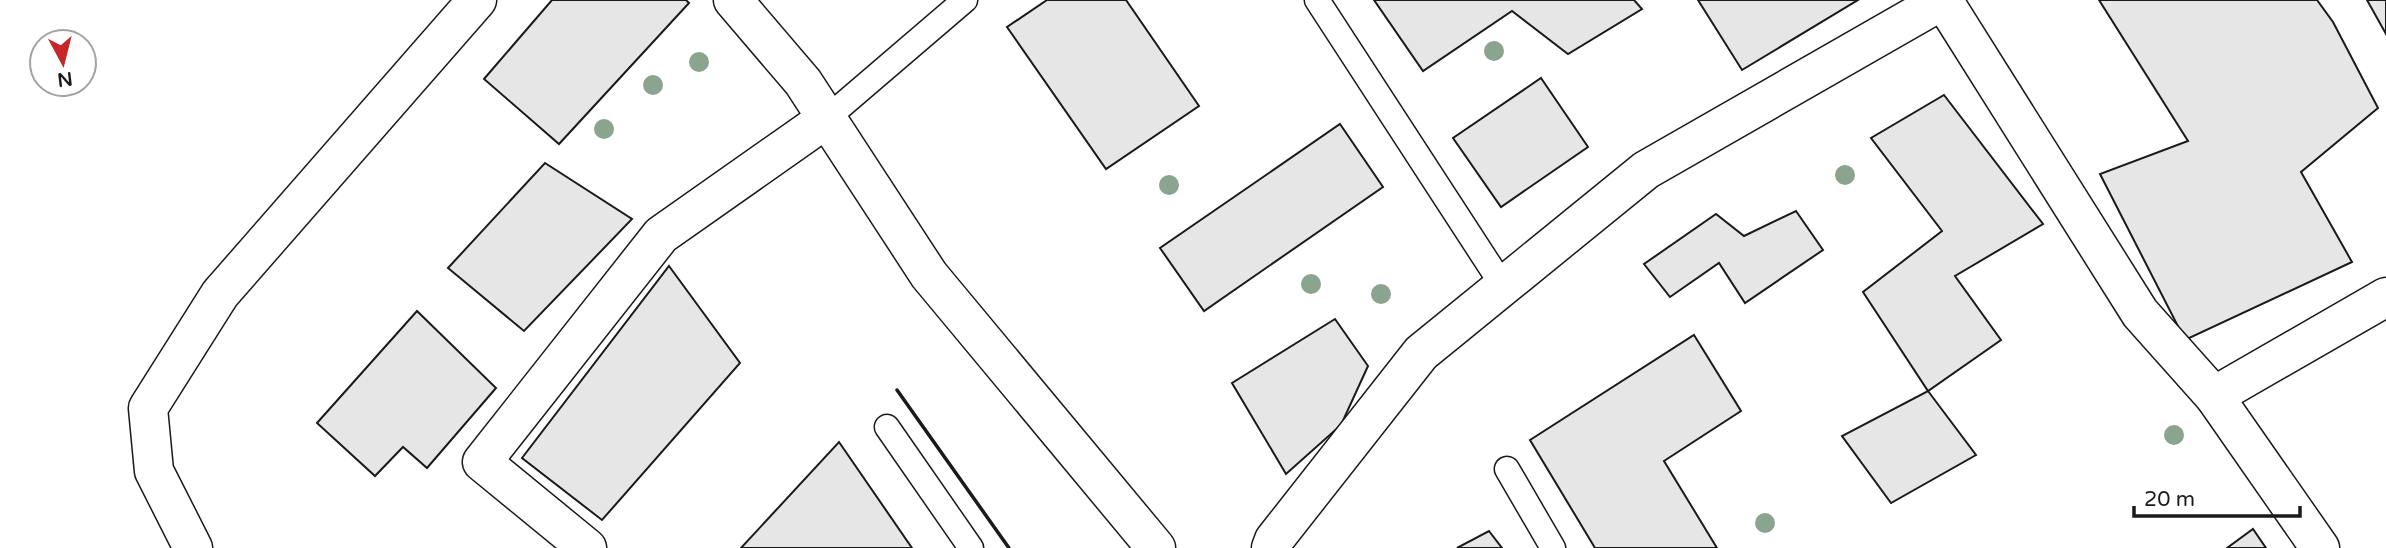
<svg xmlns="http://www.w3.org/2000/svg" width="2386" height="548" font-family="'Varela Round',sans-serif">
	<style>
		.building { fill: #e6e6e6; stroke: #1a1a1a; stroke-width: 2 }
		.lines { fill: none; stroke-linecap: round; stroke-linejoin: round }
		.lane-casing { stroke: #1a1a1a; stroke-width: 27 }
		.street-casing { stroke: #1a1a1a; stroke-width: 41 }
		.secondary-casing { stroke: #1a1a1a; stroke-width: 41 }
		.primary-casing { stroke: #1a1a1a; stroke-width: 41 }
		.lane { stroke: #fff; stroke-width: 24 }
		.street { stroke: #fff; stroke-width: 38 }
		.secondary { stroke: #fff; stroke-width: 38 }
		.primary { stroke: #fff; stroke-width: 38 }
		.wall { stroke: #1a1a1a; stroke-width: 3.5 }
		.tree { fill: #8aa48f }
	</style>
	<rect width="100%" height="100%" fill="#fff"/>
	<g class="building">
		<path d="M552,0h134l3,3 -130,141 -75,-65z"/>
		<path d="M1047,0h79l73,106 -93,63 -99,-142z"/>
		<path d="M1374,0h260l8,9 -74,45 -56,-43 -89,60z"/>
		<path d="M1698,0h160l-116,70z"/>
		<path d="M2099,0h218l16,22 45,86 -77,64 51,90 -167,78 -85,-166 88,-33z"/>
		<path d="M2367,0h19v34z"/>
		<path d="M1541,78l47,69 -87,60 -48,-69z"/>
		<path d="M1944,95l99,129 -88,52 46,64 -73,51 -65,-99 79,-61 -71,-93z"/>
		<path d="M1340,124l43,63 -179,124 -44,-63z"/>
		<path d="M545,163l87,56 -108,112 -76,-63z"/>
		<path d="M1796,211l27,39 -78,53 -26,-40 -49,34 -26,-33 72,-50 28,22z"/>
		<path d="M669,266l71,97 -138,157 -80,-62z"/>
		<path d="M417,311l79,77 -69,80 -24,-21 -28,29 -58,-53z"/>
		<path d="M1335,319l33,47 -27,59 -55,49 -54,-91z"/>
		<path d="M1694,335l47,76 -77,50 53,87h-122l-65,-108z"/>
		<path d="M1928,391l48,64 -85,48 -49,-67z"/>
		<path d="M839,442l73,106h-171z"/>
		<path d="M2253,529l13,19h-39z"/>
		<path d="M1489,531l13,17h-45z"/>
	</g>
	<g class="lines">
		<defs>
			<g id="lane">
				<path d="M1317,0l186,286"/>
				<path d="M826,119l139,-119"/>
				<path d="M887,427l84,121"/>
				<path d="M1507,469l46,79"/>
			</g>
			<g id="street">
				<path d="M1943,0l197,313 74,83 106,152"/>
				<path d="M2214,396l172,-99"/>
				<path d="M193,548l-39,-77 -6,-63 72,-114 257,-294"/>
				<path d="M587,548l-105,-86 179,-227 165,-116"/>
			</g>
			<path id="secondary" d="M733,0l70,82 126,193 227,273"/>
			<path id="primary" d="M1271,548l3,-8 147,-187 225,-183 297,-170"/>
		</defs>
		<use href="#lane" class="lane-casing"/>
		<use href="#street" class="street-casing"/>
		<use href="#secondary" class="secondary-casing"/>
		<use href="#primary" class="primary-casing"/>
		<use href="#lane" class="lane"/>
		<use href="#street" class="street"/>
		<use href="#secondary" class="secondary"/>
		<use href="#primary" class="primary"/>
		<path class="wall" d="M897,390l112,158"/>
	</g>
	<g class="tree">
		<circle cx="1494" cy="51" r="10"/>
		<circle cx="699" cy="62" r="10"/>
		<circle cx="653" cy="85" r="10"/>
		<circle cx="604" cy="129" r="10"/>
		<circle cx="1845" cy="175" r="10"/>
		<circle cx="1169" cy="185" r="10"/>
		<circle cx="1311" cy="284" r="10"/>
		<circle cx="1381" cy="294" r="10"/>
		<circle cx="2174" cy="435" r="10"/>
		<circle cx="1765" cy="523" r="10"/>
	</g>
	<g transform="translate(63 63) rotate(173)"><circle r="33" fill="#ffffff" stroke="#a3a3a3" stroke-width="2"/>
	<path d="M0-5L12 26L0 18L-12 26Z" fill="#c62828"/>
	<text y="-10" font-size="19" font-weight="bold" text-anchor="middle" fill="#1a1a1a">N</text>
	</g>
	<path d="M2134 506v10h166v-10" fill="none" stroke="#1a1a1a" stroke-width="3.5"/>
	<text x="2144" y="506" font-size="21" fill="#1a1a1a" stroke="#ffffff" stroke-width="5" paint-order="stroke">20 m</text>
</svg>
